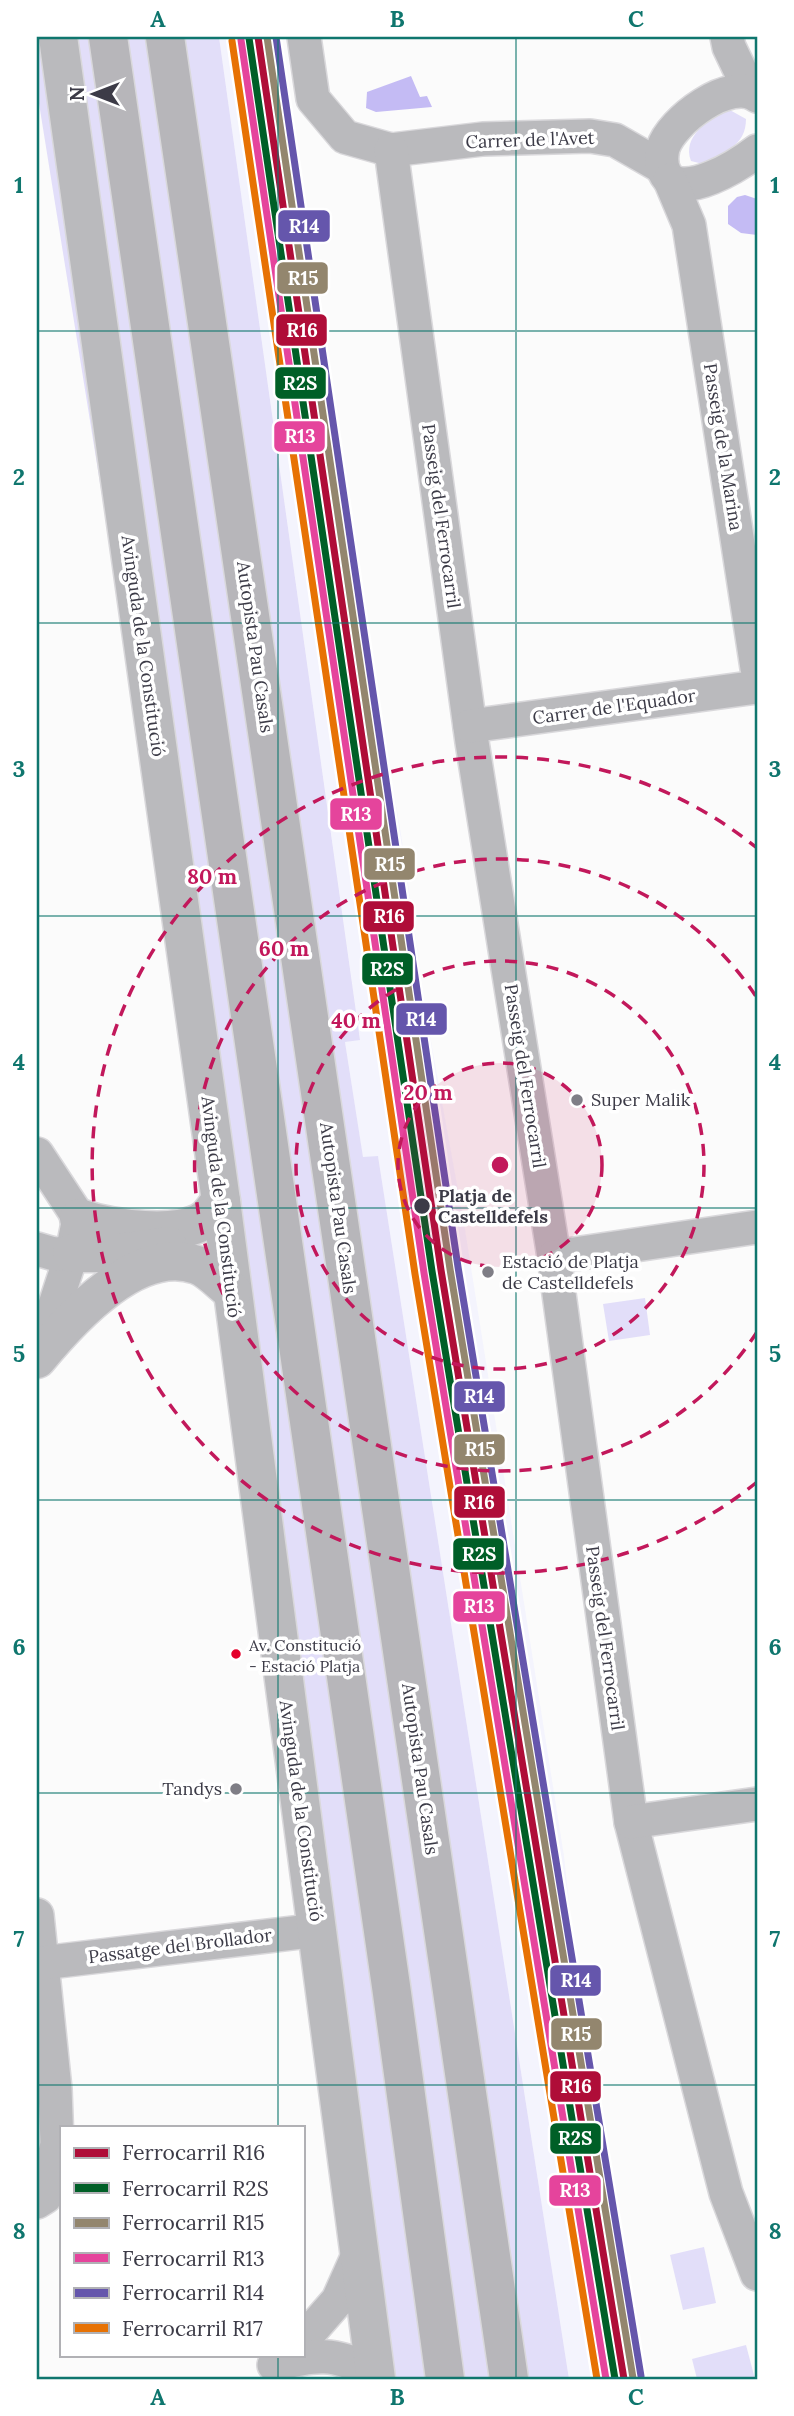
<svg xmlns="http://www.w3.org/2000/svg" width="794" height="2416" font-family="Lora,serif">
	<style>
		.built { fill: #f4f4fd }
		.green { fill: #e2def9 }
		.water { fill: #c4bbf4 }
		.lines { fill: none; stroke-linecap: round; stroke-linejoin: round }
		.minor-casing { stroke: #d9d8db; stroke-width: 36 }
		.tertiary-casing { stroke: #d9d8db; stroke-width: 41 }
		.motorway-casing { stroke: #d9d8db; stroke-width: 41 }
		.minor { stroke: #bababd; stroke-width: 33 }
		.tertiary { stroke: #bababd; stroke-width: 38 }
		.motorway { stroke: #b7b6ba; stroke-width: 38 }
		.rail-1-casing { stroke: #fff; stroke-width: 12 }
		.rail-2-casing { stroke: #fff; stroke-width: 12 }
		.rail-3-casing { stroke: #fff; stroke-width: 12 }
		.rail-4-casing { stroke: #fff; stroke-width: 12 }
		.rail-5-casing { stroke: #fff; stroke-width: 12 }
		.rail-6-casing { stroke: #fff; stroke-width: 12 }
		.rail-1 { stroke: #af0d38; stroke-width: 7 }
		.rail-2 { stroke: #005f27; stroke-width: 7 }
		.rail-3 { stroke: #93866e; stroke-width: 7 }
		.rail-4 { stroke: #e5449c; stroke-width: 7 }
		.rail-5 { stroke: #6556ac; stroke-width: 7 }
		.rail-6 { stroke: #e77204; stroke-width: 7 }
		.grid { fill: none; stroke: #0f766e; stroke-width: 2; stroke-opacity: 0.55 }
		.ring { fill: none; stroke: #c2185b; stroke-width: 3.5; stroke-dasharray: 12 9 }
		.poi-dot { fill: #7f7e86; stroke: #fff; stroke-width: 2.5 }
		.stop-dot { fill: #3c3b47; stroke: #fff; stroke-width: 2.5 }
		.bus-dot { fill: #e4002b; stroke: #fff; stroke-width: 2.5 }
		.labels { text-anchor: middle; stroke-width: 7; stroke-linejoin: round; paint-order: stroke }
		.bus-label { font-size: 16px; fill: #3c3b47; stroke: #fff; text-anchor: start }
		.street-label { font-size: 18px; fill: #3c3b47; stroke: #fff }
		.poi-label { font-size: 18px; fill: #3c3b47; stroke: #fff; text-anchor: start }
		.stop-label { font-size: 18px; font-weight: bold; fill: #3c3b47; stroke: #fff; text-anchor: start }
		.centre { fill: #c2185b; stroke: #fff; stroke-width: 3.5 }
		.ring-label { font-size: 21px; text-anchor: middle; font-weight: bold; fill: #c2185b; stroke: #fff; stroke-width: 7; stroke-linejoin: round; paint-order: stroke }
		.line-badge { stroke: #fff; stroke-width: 2.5 }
		.badge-label { font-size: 19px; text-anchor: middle; font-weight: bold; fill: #fff }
		.neatline { fill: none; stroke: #0f766e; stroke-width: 2.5 }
		.grid-label { font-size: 23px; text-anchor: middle; font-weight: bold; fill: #0f766e }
	</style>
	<rect width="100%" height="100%" fill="#fbfbfb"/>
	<path class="built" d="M219,37h62l68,497 52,300 27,191 36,198 100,633 18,165 57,358h-70l-191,-1223 -15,2 -18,-116 15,-3z"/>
	<g class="green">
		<path d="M37,37h182l141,1003 -15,2 18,115 15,-1 191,1223h-207l-213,-1591 -112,-697z"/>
		<path d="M728,109l18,10c0,27 -22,33 -43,45l-12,-3c-9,-24 16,-41 37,-52z"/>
		<path d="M645,1298l5,37 -41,6 -6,-37z"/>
		<path d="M704,2247l12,56 -33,7 -13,-55z"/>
		<path d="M746,2345l9,34h-58l-5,-20z"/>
	</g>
	<g class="water">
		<path d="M411,76l9,21 7,-1 5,11 -56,5 -10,-4 1,-16z"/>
		<path d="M745,195l12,4v36l-16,-2 -13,-9v-18l9,-9z"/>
	</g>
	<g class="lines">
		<defs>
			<g id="minor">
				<path d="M304,37l9,62 32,38 46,13 92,-11 107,-3 25,4 47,27"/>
				<path d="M727,37l2,10 21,44"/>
				<path d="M757,96c-26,-20 -86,25 -94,52 -2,9 -2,19 3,27 17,26 74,-11 91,-24"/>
				<path d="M391,150l81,592 82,515 77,565 95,371 31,81"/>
				<path d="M670,180l19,45 68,443"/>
				<path d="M470,726l287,-39"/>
				<path d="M37,1154l42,64 -7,35 -34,104"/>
				<path d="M37,1249l17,5 18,-1"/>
				<path d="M554,1257l203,-30"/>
				<path d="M631,1822l126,-18"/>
				<path d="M37,1915l18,174 2,55 -12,53 -8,5"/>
				<path d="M42,1963l276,-33"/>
				<path d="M303,2340l35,-40 21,-47"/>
				<path d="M274,2365c45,-12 57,-12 100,6l-10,8"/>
			</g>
			<g id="tertiary">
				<path d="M58,37l163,1164 155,1178"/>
				<path d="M79,1218c29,10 102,22 128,0 5,-5 9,-12 14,-17"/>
				<path d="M72,1253h46l50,-7"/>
				<path d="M37,1359c33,-40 100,-115 160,-94 12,4 24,18 35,26"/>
			</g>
			<g id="motorway">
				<path d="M108,37l283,1949 54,393"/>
				<path d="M165,37l344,2342"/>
			</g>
		</defs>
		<use href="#minor" class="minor-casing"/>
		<use href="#tertiary" class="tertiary-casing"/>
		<use href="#motorway" class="motorway-casing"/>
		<use href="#minor" class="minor"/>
		<use href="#tertiary" class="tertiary"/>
		<use href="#motorway" class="motorway"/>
		<defs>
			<path id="rail-1" d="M258,37l183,1233 183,1109"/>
			<path id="rail-2" d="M249,38l183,1233 183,1108"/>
			<path id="rail-3" d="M267,37l183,1232 183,1109"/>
			<path id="rail-4" d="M241,40l183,1233 182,1106"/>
			<path id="rail-5" d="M276,37l182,1230 183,1109"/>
			<path id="rail-6" d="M232,41l183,1233 182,1105"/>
		</defs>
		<use href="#rail-1" class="rail-1-casing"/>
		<use href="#rail-2" class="rail-2-casing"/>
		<use href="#rail-3" class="rail-3-casing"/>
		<use href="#rail-4" class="rail-4-casing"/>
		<use href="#rail-5" class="rail-5-casing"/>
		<use href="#rail-6" class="rail-6-casing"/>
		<use href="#rail-1" class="rail-1"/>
		<use href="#rail-2" class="rail-2"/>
		<use href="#rail-3" class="rail-3"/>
		<use href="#rail-4" class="rail-4"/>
		<use href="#rail-5" class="rail-5"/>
		<use href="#rail-6" class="rail-6"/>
	</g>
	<path class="grid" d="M278,37v2090M516,37v2342M37,331h720M37,623h720M37,916h720M37,1208h720M37,1500h720M37,1793h720M37,2085h720M278,2355v24"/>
	<circle cx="500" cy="1165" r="102" fill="#c2185b" fill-opacity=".12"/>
	<g class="ring">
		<circle cx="500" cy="1165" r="102"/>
		<circle cx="500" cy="1165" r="204"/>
		<path d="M757 1332A306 306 0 1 1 757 998"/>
		<path d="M757 1482A408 408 0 1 1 757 848"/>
	</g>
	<g class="poi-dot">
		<circle cx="577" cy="1100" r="7"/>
		<circle cx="488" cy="1272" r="7"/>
		<circle cx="236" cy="1789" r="7"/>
	</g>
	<circle class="stop-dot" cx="422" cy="1206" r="9"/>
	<circle class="bus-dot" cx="236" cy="1654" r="6"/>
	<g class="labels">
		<g class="bus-label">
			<text x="249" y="1651">Av. Constitució<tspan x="249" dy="21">- Estació Platja</tspan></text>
		</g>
		<g class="street-label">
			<text transform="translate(530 140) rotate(-2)" y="6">Carrer de l'Avet</text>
			<text transform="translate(723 447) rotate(81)" y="6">Passeig de la Marina</text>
			<text transform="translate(441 516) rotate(82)" y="6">Passeig del Ferrocarril</text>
			<text transform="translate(143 646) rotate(82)" y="6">Avinguda de la Constitució</text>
			<text transform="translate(255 647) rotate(82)" y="6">Autopista Pau Casals</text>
			<text transform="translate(614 707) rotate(-8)" y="6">Carrer de l'Equador</text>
			<text transform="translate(525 1076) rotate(81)" y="6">Passeig del Ferrocarril</text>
			<text transform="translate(221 1207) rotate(83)" y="6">Avinguda de la Constitució</text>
			<text transform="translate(338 1208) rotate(82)" y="6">Autopista Pau Casals</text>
			<text transform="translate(605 1638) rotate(82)" y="6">Passeig del Ferrocarril</text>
			<text transform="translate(420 1769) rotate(82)" y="6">Autopista Pau Casals</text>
			<text transform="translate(301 1811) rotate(82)" y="6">Avinguda de la Constitució</text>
			<text transform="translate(180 1946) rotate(-7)" y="6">Passatge del Brollador</text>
		</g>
		<g class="poi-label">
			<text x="591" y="1106">Super Malik</text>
			<text x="502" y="1268">Estació de Platja<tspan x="502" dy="21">de Castelldefels</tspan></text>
			<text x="222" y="1795" text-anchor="end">Tandys</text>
		</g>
		<g class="stop-label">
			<text x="438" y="1202">Platja de<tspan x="438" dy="21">Castelldefels</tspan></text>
		</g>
	</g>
	<circle cx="500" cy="1165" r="10" class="centre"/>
	<g class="ring-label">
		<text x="212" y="884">80 m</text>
		<text x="284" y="956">60 m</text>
		<text x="356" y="1028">40 m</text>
		<text x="428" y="1100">20 m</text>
	</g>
	<g class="line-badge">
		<rect x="277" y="209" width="54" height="34" rx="7" fill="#6556ac"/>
		<rect x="276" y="261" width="53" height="34" rx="7" fill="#93866e"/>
		<rect x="275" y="313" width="53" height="34" rx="7" fill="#af0d38"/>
		<rect x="274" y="366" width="53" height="34" rx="7" fill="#005f27"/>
		<rect x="273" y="420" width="53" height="33" rx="7" fill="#e5449c"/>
		<rect x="329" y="797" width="54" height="34" rx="7" fill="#e5449c"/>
		<rect x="363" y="847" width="53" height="34" rx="7" fill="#93866e"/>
		<rect x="362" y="900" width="53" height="33" rx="7" fill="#af0d38"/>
		<rect x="361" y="952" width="53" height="34" rx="7" fill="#005f27"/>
		<rect x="395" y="1002" width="53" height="34" rx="7" fill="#6556ac"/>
		<rect x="453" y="1380" width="53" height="33" rx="7" fill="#6556ac"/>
		<rect x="453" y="1433" width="53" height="33" rx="7" fill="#93866e"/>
		<rect x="453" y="1485" width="53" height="34" rx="7" fill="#af0d38"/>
		<rect x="452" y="1537" width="53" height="34" rx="7" fill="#005f27"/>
		<rect x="452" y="1590" width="54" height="33" rx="7" fill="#e5449c"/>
		<rect x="549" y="1964" width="53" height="33" rx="7" fill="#6556ac"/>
		<rect x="550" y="2017" width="53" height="34" rx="7" fill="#93866e"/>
		<rect x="549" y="2070" width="53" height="33" rx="7" fill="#af0d38"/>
		<rect x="549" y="2122" width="53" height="33" rx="7" fill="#005f27"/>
		<rect x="548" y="2174" width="54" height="33" rx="7" fill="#e5449c"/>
	</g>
	<g class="badge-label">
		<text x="304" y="233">R14</text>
		<text x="303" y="285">R15</text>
		<text x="302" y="337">R16</text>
		<text x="300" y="390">R2S</text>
		<text x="300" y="443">R13</text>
		<text x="356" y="821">R13</text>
		<text x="390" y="871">R15</text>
		<text x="389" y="923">R16</text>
		<text x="387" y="976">R2S</text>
		<text x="421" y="1026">R14</text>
		<text x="479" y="1403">R14</text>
		<text x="480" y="1456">R15</text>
		<text x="479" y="1509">R16</text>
		<text x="479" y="1561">R2S</text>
		<text x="479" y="1613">R13</text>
		<text x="576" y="1987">R14</text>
		<text x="576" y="2041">R15</text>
		<text x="576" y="2093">R16</text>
		<text x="575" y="2145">R2S</text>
		<text x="575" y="2197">R13</text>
	</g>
	<rect width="794" height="2416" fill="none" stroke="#ffffff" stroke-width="77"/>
	<rect x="60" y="2126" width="245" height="231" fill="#ffffff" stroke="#b1b1b5" stroke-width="2"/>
	<rect x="74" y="2148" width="35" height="10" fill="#af0d38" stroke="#b1b1b5" stroke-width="2"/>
	<text x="122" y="2160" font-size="21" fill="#3c3b47">Ferrocarril R16</text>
	<rect x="74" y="2183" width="35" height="10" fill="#005f27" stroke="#b1b1b5" stroke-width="2"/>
	<text x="122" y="2196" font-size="21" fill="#3c3b47">Ferrocarril R2S</text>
	<rect x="74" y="2218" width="35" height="10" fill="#93866e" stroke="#b1b1b5" stroke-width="2"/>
	<text x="122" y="2230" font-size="21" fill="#3c3b47">Ferrocarril R15</text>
	<rect x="74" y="2253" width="35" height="10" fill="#e5449c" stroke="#b1b1b5" stroke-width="2"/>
	<text x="122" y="2266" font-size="21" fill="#3c3b47">Ferrocarril R13</text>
	<rect x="74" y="2288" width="35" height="10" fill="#6556ac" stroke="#b1b1b5" stroke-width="2"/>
	<text x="122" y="2300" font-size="21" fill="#3c3b47">Ferrocarril R14</text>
	<rect x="74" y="2323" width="35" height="10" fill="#e77204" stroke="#b1b1b5" stroke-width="2"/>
	<text x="122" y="2336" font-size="21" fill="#3c3b47">Ferrocarril R17</text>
	<g transform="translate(94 94) rotate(270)" stroke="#ffffff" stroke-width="5" paint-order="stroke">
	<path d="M0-5L12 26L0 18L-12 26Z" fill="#3c3b47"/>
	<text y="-10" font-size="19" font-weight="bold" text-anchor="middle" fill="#3c3b47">N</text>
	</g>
	<rect x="38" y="38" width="718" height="2340" class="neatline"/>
	<g class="grid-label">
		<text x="158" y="27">A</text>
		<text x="397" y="27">B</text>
		<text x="636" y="27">C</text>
		<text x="19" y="193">1</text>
		<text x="775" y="193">1</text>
		<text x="19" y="485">2</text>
		<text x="775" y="485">2</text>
		<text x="19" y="777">3</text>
		<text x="775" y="777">3</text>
		<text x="19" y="1070">4</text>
		<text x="775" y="1070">4</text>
		<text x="19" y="1362">5</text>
		<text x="775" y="1362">5</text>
		<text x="19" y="1655">6</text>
		<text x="775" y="1655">6</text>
		<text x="19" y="1947">7</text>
		<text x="775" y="1947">7</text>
		<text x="19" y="2239">8</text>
		<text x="775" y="2239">8</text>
		<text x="158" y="2405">A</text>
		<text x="397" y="2405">B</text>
		<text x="636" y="2405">C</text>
	</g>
</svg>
